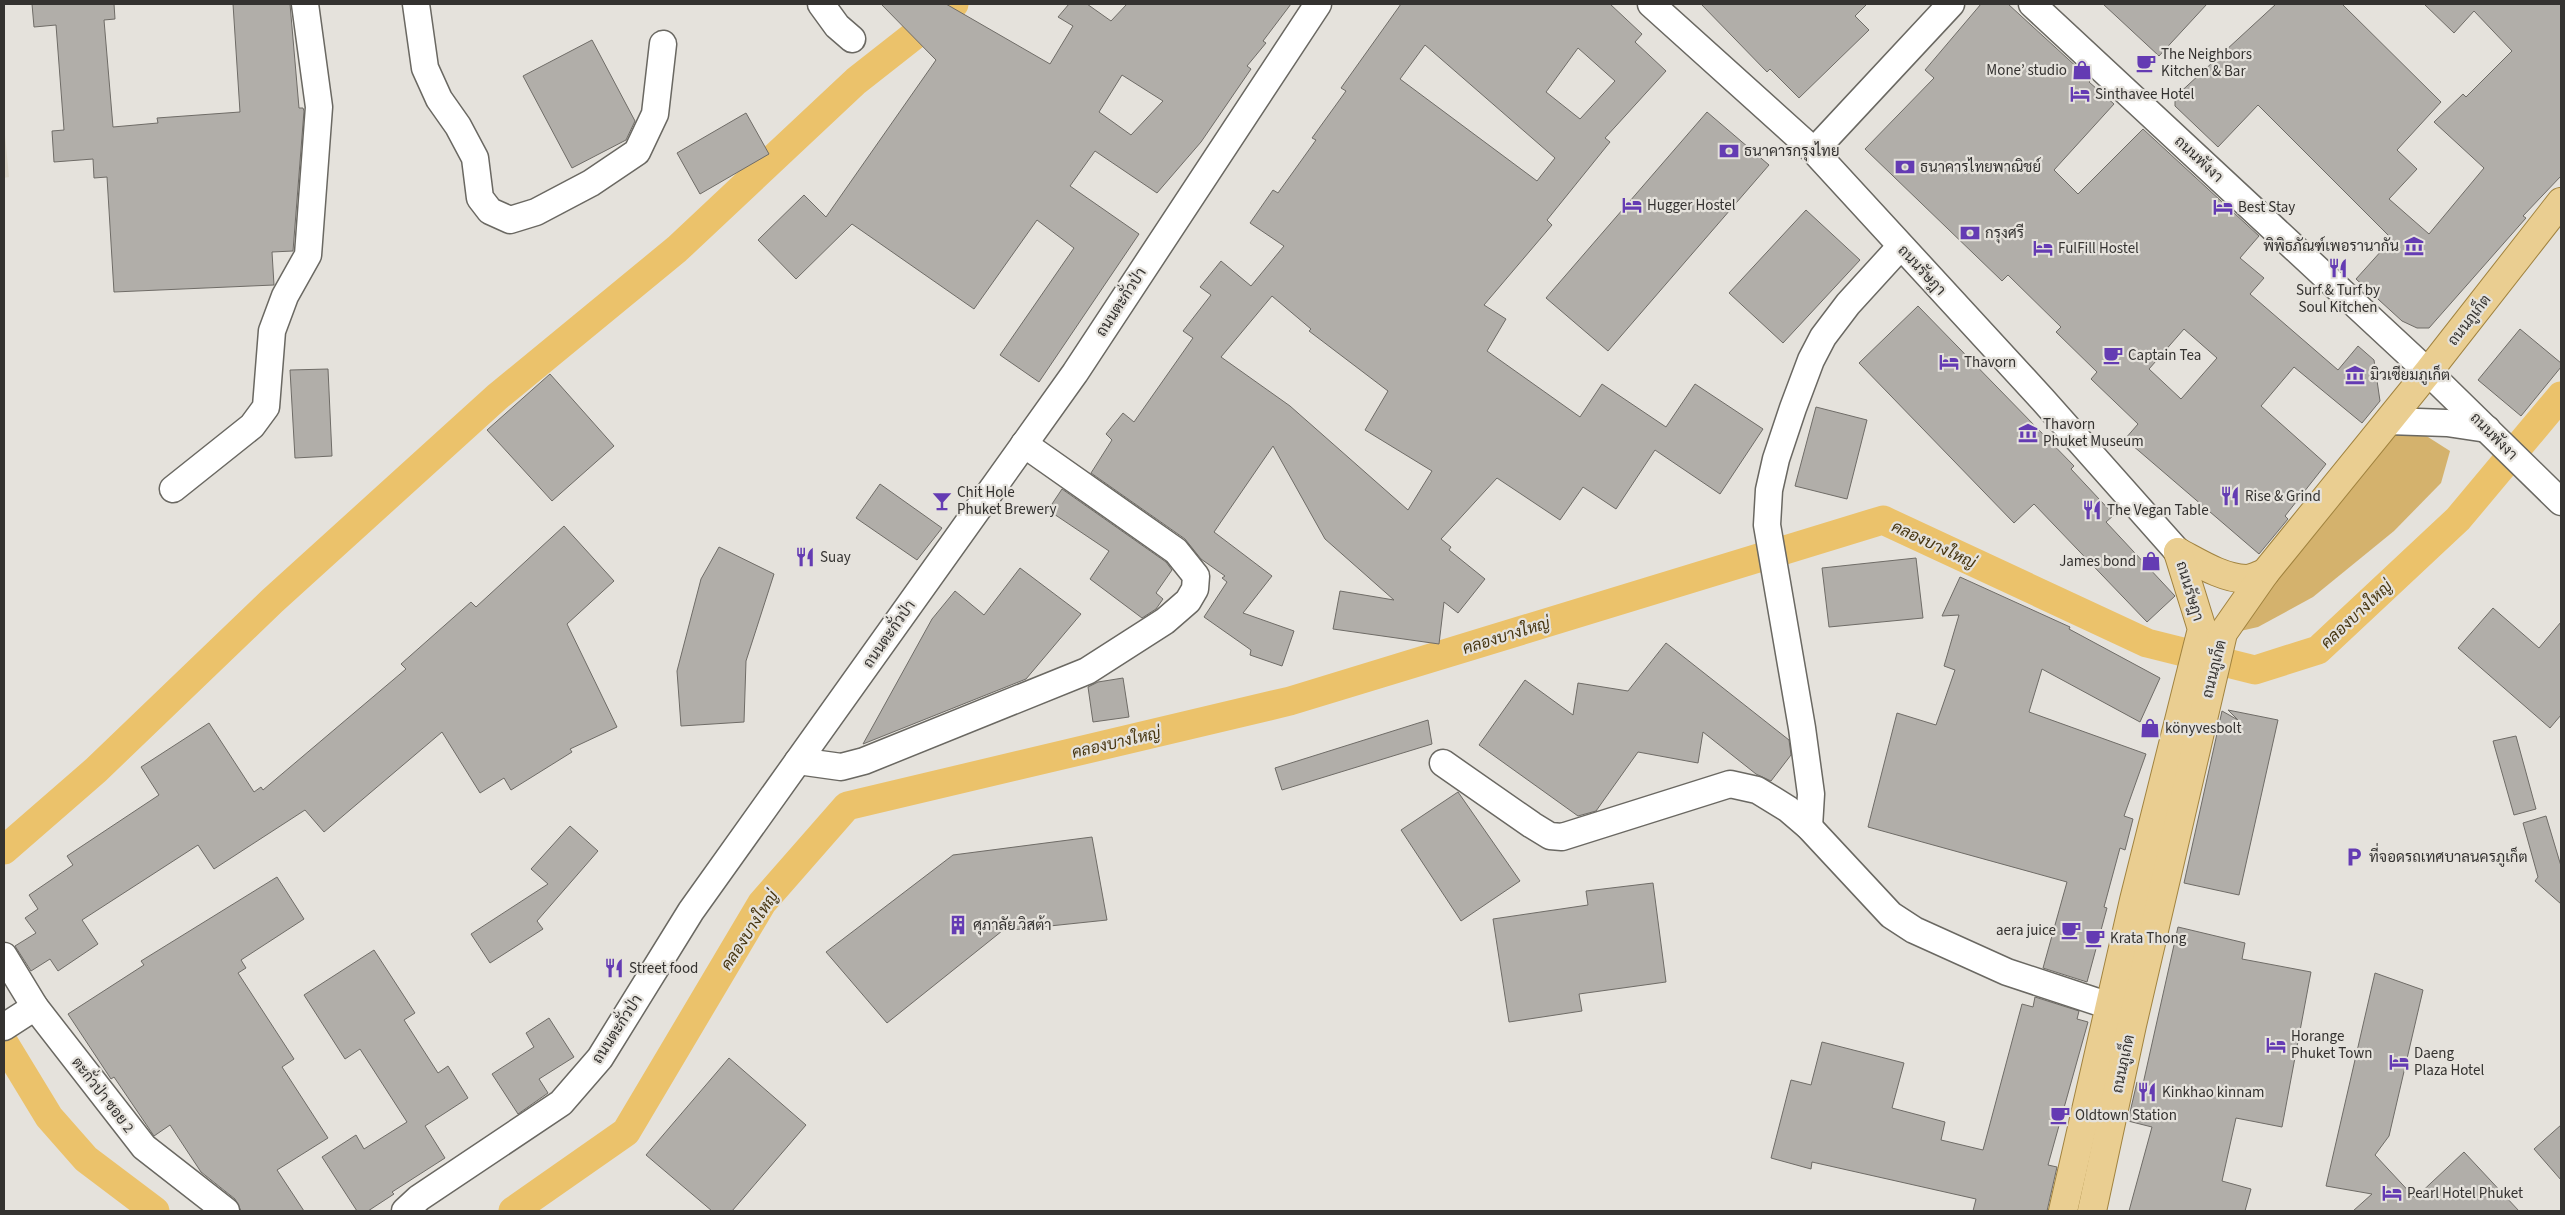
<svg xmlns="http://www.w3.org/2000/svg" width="2565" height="1215" font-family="'Source Sans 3',Sarabun,sans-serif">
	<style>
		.built { fill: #ddd7ca }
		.green { fill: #d4b26d }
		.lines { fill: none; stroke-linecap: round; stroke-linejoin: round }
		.canal { stroke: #ebc26b; stroke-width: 29 }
		.building { fill: #b1aea9; stroke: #6f6c67; fill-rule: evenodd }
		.minor-casing { stroke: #6a6862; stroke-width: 29 }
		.major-casing { stroke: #a1833f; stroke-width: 30 }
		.minor { stroke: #fff; stroke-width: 26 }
		.major { stroke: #eace91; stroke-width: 28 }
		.labels { text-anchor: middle; stroke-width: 4.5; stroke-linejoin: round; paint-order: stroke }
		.poi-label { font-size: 15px; fill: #343230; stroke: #e5e2dc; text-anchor: start }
		.street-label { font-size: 15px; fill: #343230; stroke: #e5e2dc }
		.water-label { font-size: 16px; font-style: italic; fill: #473611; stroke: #e5e2dc }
	</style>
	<rect width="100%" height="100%" fill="#e5e2dc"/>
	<path class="built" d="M4,125l5,52 -5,1z"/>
	<path class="green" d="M2417,430l33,21 -9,32 -47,48 -81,66 -55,30 -31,7 156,-191 19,-12z"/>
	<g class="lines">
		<g class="canal">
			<path d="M4,850l92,-80 176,-169 225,-204 180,-148 179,-168 98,-77"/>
			<path d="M4,1043l45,74 37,42 69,52"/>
			<path d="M513,1211l113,-79 136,-229 85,-97 443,-105 593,-181 264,123 108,27 63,-20 140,-131 103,-123"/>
		</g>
	</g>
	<g class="building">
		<path d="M32,4h82l1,15 -11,1 9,107 45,-4 -1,-5 83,-6 -7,-108h57l9,104h4l1,3 -11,140 -21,1 2,33 -160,7 -7,-115 -13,1 -1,-19 -39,3 -2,-31 12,-1 -8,-105 -22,2z"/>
		<path d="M881,4h65l104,60 23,-38 -15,-9 11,-13h18l24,17 16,-17h164l-28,37 3,2 -19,23 4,3 -50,73 -44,51 -62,-42 -25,35 69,48 -100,148 -39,-27 74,-107 -37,-28 -63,89 -122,-85 -56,55 -38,-39 46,-45 22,22 110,-157zM1122,75l41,26 -32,34 -32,-23z"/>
		<path d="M1401,4h209l32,30 -7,8 31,29 -61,67 5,4 -63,78 5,5 -68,80 22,14 -19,32 93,66 22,-33 64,43 29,-43 68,45 -43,65 -65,-44 -39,59 -33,-22 -23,33 -63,-42 -56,61 10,8 -2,3 36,29 -27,34 -14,-11 -5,42 -106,-15 7,-38 54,9 -69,-61 -52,-93 -59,86 58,44 -29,37 51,18 -12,35 -32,-11 1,-5 -47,-33 23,-35 -5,-4 3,-2 -24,-17 -16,-20 -94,-66 21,-33 -6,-6 17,-21 11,9 59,-84 -10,-7 28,-36 -11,-8 21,-26 30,25 33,-40 -34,-23 23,-33 5,3 38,-53 -4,-2 34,-47 -5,-3zM1425,45l130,113 -18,23 -137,-102zM1578,48l37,33 -35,38 -34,-27zM1272,296l39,33 -2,2 79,60 -23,39 67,41 -24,39 -118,-104 -69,-49z"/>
		<path d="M1701,4h166l-12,12 14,14 -70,68 -29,-29 -3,3z"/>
		<path d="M1981,4h27l83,76 -2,2 25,22 -60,66 24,24 65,-65 116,107 -19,22 24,20 -14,16 88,76 20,-24 16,14 6,41 -18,22 -68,-56 -33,39 65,58 -41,52 3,3 -29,35 -134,-115 13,-15 -47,-45 6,-7 -41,-40 5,-5 -53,-52 -6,6 -137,-132 69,-71 -9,-8zM2184,329l33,29 -36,41 -32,-30z"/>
		<path d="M2103,4h104l-48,52z"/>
		<path d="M2276,4h66l99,98 -44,48 20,19 -28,30 40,35 55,-66 -50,-46 29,-28 3,3 46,-46 -38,-40 -20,22 -30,-29h137v172l-38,40 3,2 -97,110h-12l-15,-7 -46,-42 36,-40 -134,-134 -40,42 -43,-41v-9z"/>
		<path d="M592,40l43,81 -9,19 -54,28 -49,-92z"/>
		<path d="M1707,112l62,53 -161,186 -62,-53z"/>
		<path d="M746,113l23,41 -69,40 -23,-41z"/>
		<path d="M1806,210l54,50 -77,83 -54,-50z"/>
		<path d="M1918,306l156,160 -3,3 43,46 -8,7 69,74 -28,26 -113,-118 -20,19 -155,-160z"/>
		<path d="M2520,329l41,34v4l-40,49 -43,-36z"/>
		<path d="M328,369l4,87 -37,2 -5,-88z"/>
		<path d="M550,374l64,72 -62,55 -65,-71z"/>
		<path d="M1816,407l51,13 -20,79 -52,-13z"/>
		<path d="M880,484l62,44 -25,32 -61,-42z"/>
		<path d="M1062,489l104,73 6,8 -16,23 7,6 -7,10 -14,9 -52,-39 19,-28 -61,-41z"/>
		<path d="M564,526l50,55 -47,43 50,103 -47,22 2,3 -61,38 -7,-12 -24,15 -38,-61 -118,100 -19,-22 -91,59 -16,-24 -116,75 16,24 -40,27 -8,-12 -19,12 -16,-25 21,-13 -11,-15 13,-9 -9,-14 44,-30 -6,-9 92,-61 -18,-28 68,-44 45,69 7,-5 2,3 143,-121 -5,-5 70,-62 5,5z"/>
		<path d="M719,547l55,27 -28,87 -2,61 -63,4 -4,-55 24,-92z"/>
		<path d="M1916,558l7,60 -94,9 -7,-59z"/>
		<path d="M1020,568l61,46 -55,65 -163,65 69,-125 23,-28 29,24z"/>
		<path d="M1960,577l110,50 -1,2 91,49 -20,44 -98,-53 -13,43 117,42 -22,62 9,3 -8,31 -5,-2 -16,59 3,1 -20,74 -44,-14 24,-86 -199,-55 29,-114 39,12 19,-55 -11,-4 15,-51 -17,1z"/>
		<path d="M2493,608l46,40 22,-26v93l-11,13 -92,-80z"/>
		<path d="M1666,643l123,97 2,15 -20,26 -15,-7 -53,-42 -5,31 -60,-11 -42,59 -18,5 -99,-71 46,-65 48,35 5,-32 50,8z"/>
		<path d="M1123,678l6,39 -36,5 -5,-35 10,-5z"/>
		<path d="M2228,710l50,10 -39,175 -55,-12 38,-172 16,9z"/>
		<path d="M1428,720l4,24 -150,46 -7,-22z"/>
		<path d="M2516,736l20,73 -22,6 -21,-74z"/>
		<path d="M1458,792l62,89 -59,40 -60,-91z"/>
		<path d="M2546,816l15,50v38l-26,-23 3,-4 -15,-54z"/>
		<path d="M570,826l28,25 -61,70 6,8 -53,34 -19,-29 77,-50 -17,-15z"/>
		<path d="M1092,837l15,83 -105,11 -115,92 -61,-71 127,-97z"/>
		<path d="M277,877l27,42 -63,41 5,8 -8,5 56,86 -12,8 46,71 -51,32 27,41h-63l-6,-12 -34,-27 -31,-47 -16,11 -40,-59 -3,2 -43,-65 76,-49 -3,-4z"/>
		<path d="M1653,883l13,99 -87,12 3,17 -73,11 -16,-103 95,-14 -2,-14z"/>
		<path d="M2178,927l67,16 -3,16 69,13 -29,155 -46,-9 -14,63 29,8 -6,22h-116l23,-84 -24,-6 9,-39 6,2z"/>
		<path d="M374,950l41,63 -11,7 34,53 10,-7 20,32 -43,28 20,32 -53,34 2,2 -26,17h-11l-35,-54 34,-22 8,14 43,-27 -47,-73 -15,10 -41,-64z"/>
		<path d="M2375,973l48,17 -34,146 -14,19 40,43 49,-46 55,59h-166l19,-17 -46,-8z"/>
		<path d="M2035,997l44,14 -2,8 11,3 -40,143 9,2 -10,44h-74l3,-12 -164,-37 -1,7 -40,-11 20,-78 20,5 11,-43 82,21 -12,45 53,14 -4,18 42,10 39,-146 11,3z"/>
		<path d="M549,1018l25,39 -35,22 9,14 -30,21 -26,-40 42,-27 -8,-14z"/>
		<path d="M729,1058l77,67 -74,86h-20l-66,-56z"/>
		<path d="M2561,1125v55l-27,-31z"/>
	</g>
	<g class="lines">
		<defs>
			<g id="minor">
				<path d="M416,4l9,64 14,31 19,27 17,32 5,40 10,13 20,9 26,-8 55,-29 46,-31 18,-38 8,-70"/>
				<path d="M821,4l16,22 15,13"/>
				<path d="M1651,4l163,147 229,249 135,152"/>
				<path d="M2032,4l396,368 133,130"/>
				<path d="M1814,151l137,-147"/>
				<path d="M2388,421l59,2 40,6"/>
				<path d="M173,489l79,-63 14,-19 6,-76 13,-35 23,-41 11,-148 -14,-103"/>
				<path d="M798,761l43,6 23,-6 223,-90 78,-50 23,-20 7,-12 1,-13 -20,-25 -152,-107"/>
				<path d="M1443,763l89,62 18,11 12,1 168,-53 27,6 31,19 21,18 82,88 23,15 93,42 103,34"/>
				<path d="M1809,827l2,-33 -9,-66 -35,-203 2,-35 7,-31 17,-51 18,-48 12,-23 25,-33 52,-57"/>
				<path d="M4,956l31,51 109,140 82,64"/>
				<path d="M4,1027l31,-20"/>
				<path d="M405,1211l14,-13 142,-95 39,-45 91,-147 384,-538 243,-369"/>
			</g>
			<g id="major">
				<path d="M2178,552c21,11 44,26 68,27 6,0 13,-4 19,-6"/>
				<path d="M2063,1211l71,-311 68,-271 -24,-77"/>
				<path d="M2092,1211l40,-186 91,-392 42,-60 163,-201 133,-170"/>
			</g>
		</defs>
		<use href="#minor" class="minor-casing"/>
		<use href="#major" class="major-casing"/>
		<use href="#minor" class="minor"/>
		<use href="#major" class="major"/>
	</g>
	<defs>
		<symbol id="cafe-bare" viewBox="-9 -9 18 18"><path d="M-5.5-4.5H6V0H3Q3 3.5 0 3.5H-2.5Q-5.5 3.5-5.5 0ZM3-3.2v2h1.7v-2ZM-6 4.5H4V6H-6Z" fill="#643bb3" stroke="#e5e2dc" stroke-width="2.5" paint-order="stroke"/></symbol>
		<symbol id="shop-bare" viewBox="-9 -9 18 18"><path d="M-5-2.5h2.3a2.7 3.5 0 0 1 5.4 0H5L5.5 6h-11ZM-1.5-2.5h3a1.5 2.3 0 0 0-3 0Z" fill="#643bb3" stroke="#e5e2dc" stroke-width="2.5" paint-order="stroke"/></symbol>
		<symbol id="hotel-bare" viewBox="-9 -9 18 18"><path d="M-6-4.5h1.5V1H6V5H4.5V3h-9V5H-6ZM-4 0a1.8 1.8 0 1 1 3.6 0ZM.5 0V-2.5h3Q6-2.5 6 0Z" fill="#643bb3" stroke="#e5e2dc" stroke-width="2.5" paint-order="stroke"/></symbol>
		<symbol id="bank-bare" viewBox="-9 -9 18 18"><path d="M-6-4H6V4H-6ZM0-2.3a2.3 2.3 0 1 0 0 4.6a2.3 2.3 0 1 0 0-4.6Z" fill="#643bb3" stroke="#e5e2dc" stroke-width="2.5" paint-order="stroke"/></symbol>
		<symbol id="museum-bare" viewBox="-9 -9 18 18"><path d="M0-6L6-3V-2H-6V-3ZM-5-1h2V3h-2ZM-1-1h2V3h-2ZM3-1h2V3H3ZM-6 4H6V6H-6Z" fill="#643bb3" stroke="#e5e2dc" stroke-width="2.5" paint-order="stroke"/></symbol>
		<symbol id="restaurant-bare" viewBox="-9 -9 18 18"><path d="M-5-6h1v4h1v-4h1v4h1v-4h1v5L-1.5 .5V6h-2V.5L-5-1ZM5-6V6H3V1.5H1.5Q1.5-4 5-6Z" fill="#643bb3" stroke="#e5e2dc" stroke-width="2.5" paint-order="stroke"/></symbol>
		<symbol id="bar-bare" viewBox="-9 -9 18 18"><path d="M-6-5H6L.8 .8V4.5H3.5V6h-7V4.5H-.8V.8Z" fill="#643bb3" stroke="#e5e2dc" stroke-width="2.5" paint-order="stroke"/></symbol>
		<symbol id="parking-bare" viewBox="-9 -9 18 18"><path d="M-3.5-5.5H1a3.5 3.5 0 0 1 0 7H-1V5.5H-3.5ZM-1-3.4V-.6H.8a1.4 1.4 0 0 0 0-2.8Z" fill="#643bb3" stroke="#e5e2dc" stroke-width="2.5" paint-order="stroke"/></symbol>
		<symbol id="building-bare" viewBox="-9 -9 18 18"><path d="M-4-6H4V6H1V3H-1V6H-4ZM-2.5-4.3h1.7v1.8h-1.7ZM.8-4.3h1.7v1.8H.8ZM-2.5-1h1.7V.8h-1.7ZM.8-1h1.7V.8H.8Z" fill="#643bb3" stroke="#e5e2dc" stroke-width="2.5" paint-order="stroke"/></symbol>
	</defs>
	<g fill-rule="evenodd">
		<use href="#cafe-bare" x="2132" y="49" width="28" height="28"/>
		<use href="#shop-bare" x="2068" y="56" width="28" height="28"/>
		<use href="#hotel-bare" x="2066" y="80" width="28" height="28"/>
		<use href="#bank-bare" x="1715" y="137" width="28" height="28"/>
		<use href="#bank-bare" x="1891" y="153" width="28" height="28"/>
		<use href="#hotel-bare" x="1618" y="191" width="28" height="28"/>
		<use href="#hotel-bare" x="2209" y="193" width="28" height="28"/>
		<use href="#bank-bare" x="1956" y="219" width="28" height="28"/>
		<use href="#museum-bare" x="2400" y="232" width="28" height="28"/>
		<use href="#hotel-bare" x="2029" y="234" width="28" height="28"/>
		<use href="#restaurant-bare" x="2324" y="254" width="28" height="28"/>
		<use href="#cafe-bare" x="2099" y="341" width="28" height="28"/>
		<use href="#hotel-bare" x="1935" y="348" width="28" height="28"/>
		<use href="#museum-bare" x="2341" y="361" width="28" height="28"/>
		<use href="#museum-bare" x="2014" y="419" width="28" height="28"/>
		<use href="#restaurant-bare" x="2216" y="482" width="28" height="28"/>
		<use href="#bar-bare" x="928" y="487" width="28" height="28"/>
		<use href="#restaurant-bare" x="2078" y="496" width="28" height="28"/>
		<use href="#restaurant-bare" x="791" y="543" width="28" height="28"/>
		<use href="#shop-bare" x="2137" y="547" width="28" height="28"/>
		<use href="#shop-bare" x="2136" y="714" width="28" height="28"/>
		<use href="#parking-bare" x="2340" y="843" width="28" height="28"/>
		<use href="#building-bare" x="944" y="911" width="28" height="28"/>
		<use href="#cafe-bare" x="2057" y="916" width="28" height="28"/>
		<use href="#cafe-bare" x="2081" y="924" width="28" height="28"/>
		<use href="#restaurant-bare" x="600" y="954" width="28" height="28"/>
		<use href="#hotel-bare" x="2262" y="1031" width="28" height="28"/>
		<use href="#hotel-bare" x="2385" y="1048" width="28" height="28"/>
		<use href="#restaurant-bare" x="2133" y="1078" width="28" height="28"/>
		<use href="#cafe-bare" x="2046" y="1101" width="28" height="28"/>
		<use href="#hotel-bare" x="2378" y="1179" width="28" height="28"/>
	</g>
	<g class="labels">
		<g class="poi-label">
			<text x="2161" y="59">The Neighbors<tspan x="2161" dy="17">Kitchen &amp; Bar</tspan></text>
			<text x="2067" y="75" text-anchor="end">Mone’ studio</text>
			<text x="2095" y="99">Sinthavee Hotel</text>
			<text x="1744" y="156">ธนาคารกรุงไทย</text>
			<text x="1920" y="172">ธนาคารไทยพาณิชย์</text>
			<text x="1647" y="210">Hugger Hostel</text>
			<text x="2238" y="212">Best Stay</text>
			<text x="1985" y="238">กรุงศรี</text>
			<text x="2399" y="251" text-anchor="end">พิพิธภัณฑ์เพอรานากัน</text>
			<text x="2058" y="253">FulFill Hostel</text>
			<text x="2338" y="295" text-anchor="middle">Surf &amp; Turf by<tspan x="2338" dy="17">Soul Kitchen</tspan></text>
			<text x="2128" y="360">Captain Tea</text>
			<text x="1964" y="367">Thavorn</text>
			<text x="2370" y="380">มิวเซียมภูเก็ต</text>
			<text x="2043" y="429">Thavorn<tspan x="2043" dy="17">Phuket Museum</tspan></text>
			<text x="957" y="497">Chit Hole<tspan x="957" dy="17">Phuket Brewery</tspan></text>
			<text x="2245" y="501">Rise &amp; Grind</text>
			<text x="2107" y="515">The Vegan Table</text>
			<text x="820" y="562">Suay</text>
			<text x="2136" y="566" text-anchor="end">James bond</text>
			<text x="2165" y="733">könyvesbolt</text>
			<text x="2369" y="862">ที่จอดรถเทศบาลนครภูเก็ต</text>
			<text x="973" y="930">ศุภาลัย วิสต้า</text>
			<text x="2056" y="935" text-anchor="end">aera juice</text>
			<text x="2110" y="943">Krata Thong</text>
			<text x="629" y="973">Street food</text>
			<text x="2291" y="1041">Horange<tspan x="2291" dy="17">Phuket Town</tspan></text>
			<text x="2414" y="1058">Daeng<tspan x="2414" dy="17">Plaza Hotel</tspan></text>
			<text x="2162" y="1097">Kinkhao kinnam</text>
			<text x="2075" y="1120">Oldtown Station</text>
			<text x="2407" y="1198">Pearl Hotel Phuket</text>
		</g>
		<g class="street-label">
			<text transform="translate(2199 159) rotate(43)" y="5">ถนนพังงา</text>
			<text transform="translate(1922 270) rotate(47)" y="5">ถนนรัษฎา</text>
			<text transform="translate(1121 302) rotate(-57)" y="5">ถนนตะกั่วป่า</text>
			<text transform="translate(2469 320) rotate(-52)" y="5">ถนนภูเก็ต</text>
			<text transform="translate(2494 436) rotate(45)" y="5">ถนนพังงา</text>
			<text transform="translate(2190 591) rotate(73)" y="5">ถนนรัษฎา</text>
			<text transform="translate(889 634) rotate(-55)" y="5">ถนนตะกั่วป่า</text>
			<text transform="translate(2214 669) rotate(-76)" y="5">ถนนภูเก็ต</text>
			<text transform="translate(617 1029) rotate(-57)" y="5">ถนนตะกั่วป่า</text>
			<text transform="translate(2123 1064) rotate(-78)" y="5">ถนนภูเก็ต</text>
			<text transform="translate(103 1095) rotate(52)" y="5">ตะกั่วป่า ซอย 2</text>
		</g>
		<g class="water-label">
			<text transform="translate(1934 544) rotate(25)" y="6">คลองบางใหญ่</text>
			<text transform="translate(2356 614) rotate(-43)" y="6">คลองบางใหญ่</text>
			<text transform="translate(1506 635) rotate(-17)" y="6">คลองบางใหญ่</text>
			<text transform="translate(1116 742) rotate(-13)" y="6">คลองบางใหญ่</text>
			<text transform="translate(749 930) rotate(-57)" y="6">คลองบางใหญ่</text>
		</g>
	</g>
	<rect width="2565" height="1215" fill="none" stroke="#343230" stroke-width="10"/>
</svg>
